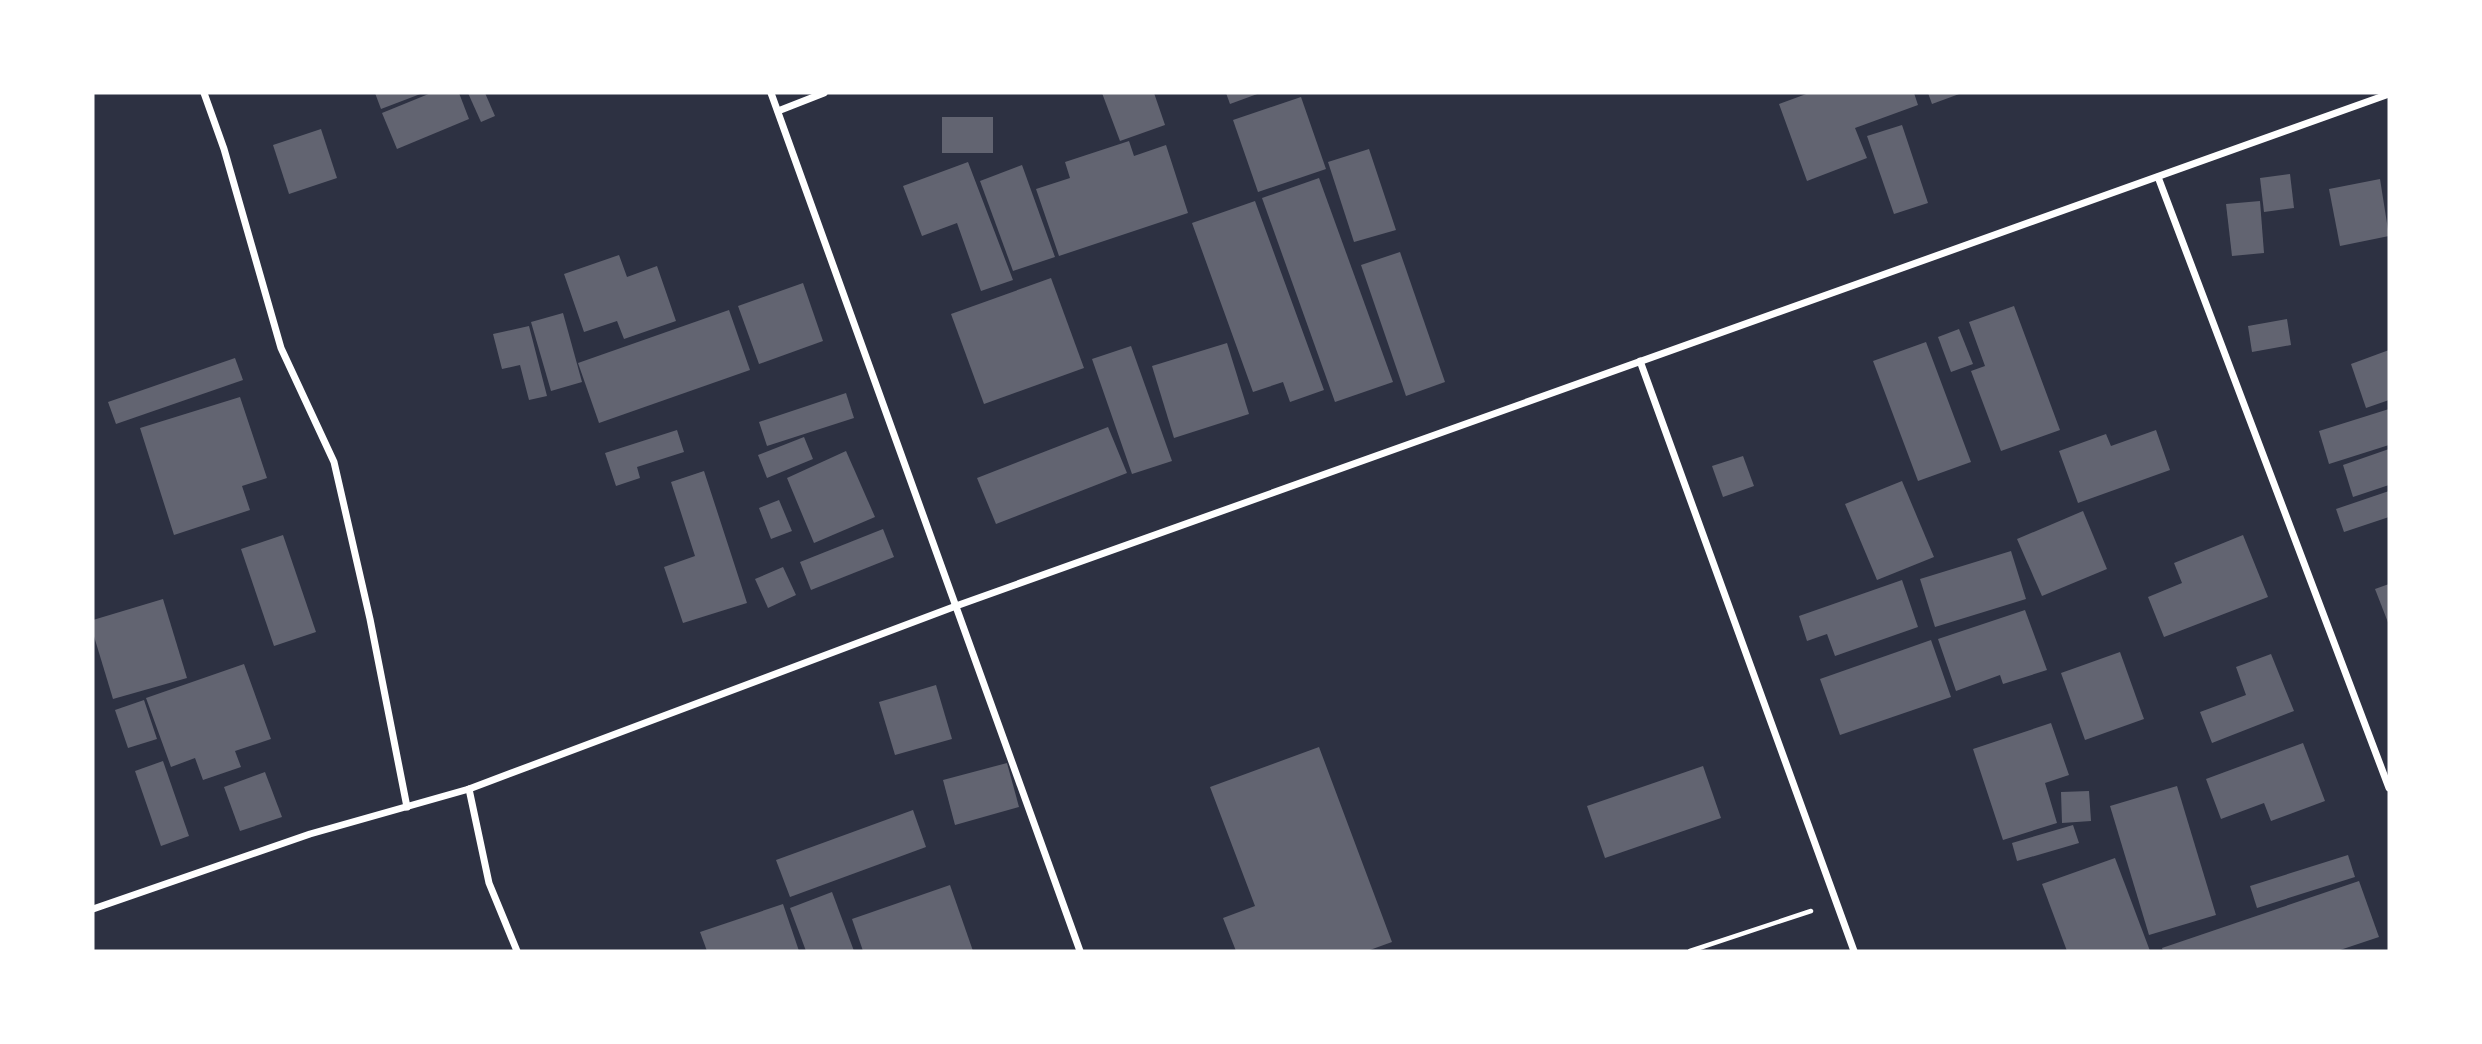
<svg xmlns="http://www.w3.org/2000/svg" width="2482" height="1044" font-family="Raleway,sans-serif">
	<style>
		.building { fill: #626471 }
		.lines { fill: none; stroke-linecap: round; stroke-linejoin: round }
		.path { stroke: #fff; stroke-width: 4.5 }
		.minor { stroke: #fff; stroke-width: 7 }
	</style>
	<rect width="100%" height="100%" fill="#2d3142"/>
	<g class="building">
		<path d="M375,93h48l-42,16z"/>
		<path d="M431,93h28l10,26 -72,30 -15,-36z"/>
		<path d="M468,93h17l10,23 -14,6z"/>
		<path d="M1102,93h52l11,32 -45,16z"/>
		<path d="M1226,93h34l-30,11z"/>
		<path d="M1809,93h105l4,12 -63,23 12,30 -60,23 -28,-77z"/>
		<path d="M1928,93h34l-30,11z"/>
		<path d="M1301,97l25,72 -68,23 -25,-72z"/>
		<rect x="942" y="117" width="51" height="36"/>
		<path d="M1902,125l26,78 -34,11 -27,-78z"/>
		<path d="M321,129l16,49 -48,16 -16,-49z"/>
		<path d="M1129,141l5,15 32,-11 22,68 -129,43 -23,-67 34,-11 -5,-16z"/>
		<path d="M1369,149l27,81 -42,12 -26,-80z"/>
		<path d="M968,162l45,118 -32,11 -24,-68 -35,13 -19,-50z"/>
		<path d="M1022,165l33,92 -42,14 -33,-90z"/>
		<path d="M2290,174l4,34 -30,4 -4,-34z"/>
		<path d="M1319,178l74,204 -58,20 -73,-204z"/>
		<path d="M2380,179l9,57 -49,10 -11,-57z"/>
		<path d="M1255,201l69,189 -34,12 -7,-20 -30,10 -61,-169z"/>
		<path d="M2260,201l4,52 -32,3 -6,-52z"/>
		<path d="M1400,252l45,130 -39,14 -45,-131z"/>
		<path d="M619,255l8,22 30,-11 19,55 -52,18 -7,-18 -33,11 -20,-58z"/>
		<path d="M1051,278l33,90 -100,36 -33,-90z"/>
		<path d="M803,283l20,58 -64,23 -21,-58z"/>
		<path d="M2014,306l46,124 -59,21 -30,-80 14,-5 -16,-44z"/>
		<path d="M729,310l21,60 -151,53 -21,-60z"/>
		<path d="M563,313l19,69 -31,9 -20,-69z"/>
		<path d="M2287,319l4,26 -39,7 -4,-26z"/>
		<path d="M529,326l18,70 -18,4 -9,-35 -18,4 -9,-35z"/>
		<path d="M1959,329l14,35 -22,8 -13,-35z"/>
		<path d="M1926,342l45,120 -53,19 -45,-120z"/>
		<path d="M1227,343l22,71 -75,24 -22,-72z"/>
		<path d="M1131,346l41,115 -40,13 -40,-115z"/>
		<path d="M2389,350v50l-23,8 -15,-44z"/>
		<path d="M235,358l8,22 -127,44 -8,-22z"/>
		<path d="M846,393l8,25 -87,28 -8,-24z"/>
		<path d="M240,397l27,81 -25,8 8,24 -76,25 -34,-107z"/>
		<path d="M2389,409v36l-60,19 -10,-33z"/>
		<path d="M1108,427l19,46 -131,51 -19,-46z"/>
		<path d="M677,430l7,22 -47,15 3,11 -24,8 -11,-33z"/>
		<path d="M2156,430l14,40 -92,33 -19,-52 47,-17 5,12z"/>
		<path d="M804,437l9,22 -46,19 -9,-23z"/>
		<path d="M2389,449v36l-36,12 -10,-32z"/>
		<path d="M846,451l29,66 -61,26 -27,-65z"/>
		<path d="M1743,456l11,30 -31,11 -11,-31z"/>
		<path d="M704,471l43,132 -64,20 -19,-56 31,-11 -24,-74z"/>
		<path d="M1902,481l32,76 -57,23 -32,-76z"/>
		<path d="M2389,491v26l-45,15 -8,-23z"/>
		<path d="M779,500l13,31 -21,8 -12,-31z"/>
		<path d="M2083,511l24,58 -65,27 -25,-57z"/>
		<path d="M883,529l11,28 -83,33 -11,-28z"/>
		<path d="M283,535l33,97 -42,14 -33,-97z"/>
		<path d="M2243,535l25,62 -104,40 -16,-40 34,-14 -8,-20z"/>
		<path d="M2011,551l15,48 -91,28 -15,-48z"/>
		<path d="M783,567l13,28 -28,13 -13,-29z"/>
		<path d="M1902,580l16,47 -83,29 -8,-22 -20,7 -8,-25z"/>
		<path d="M2389,584v41l-14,-36z"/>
		<path d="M163,599l24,79 -74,21 -20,-66v-13z"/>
		<path d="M2025,610l22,60 -44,14 -3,-9 -44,16 -18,-52z"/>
		<path d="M1931,640l20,57 -111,38 -20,-56z"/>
		<path d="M2120,652l24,67 -59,21 -24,-67z"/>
		<path d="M2271,654l23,57 -82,32 -12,-31 46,-17 -10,-28z"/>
		<path d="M244,664l27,75 -36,12 6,16 -38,13 -8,-22 -24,9 -25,-69z"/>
		<path d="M936,685l16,54 -57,16 -16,-53z"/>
		<path d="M144,700l13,39 -29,9 -13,-38z"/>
		<path d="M2051,723l18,52 -24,8 12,40 -54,17 -30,-91z"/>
		<path d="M2303,743l22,58 -54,20 -7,-18 -43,16 -15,-40z"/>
		<path d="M1319,747l73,195 -25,9h-131l-13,-33 32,-12 -45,-119z"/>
		<path d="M163,761l26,75 -28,10 -26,-75z"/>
		<path d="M1007,763l12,44 -64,18 -12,-45z"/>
		<path d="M1703,766l18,52 -116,40 -18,-52z"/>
		<path d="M265,772l17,45 -42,14 -16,-44z"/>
		<path d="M2177,786l39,129 -67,20 -39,-129z"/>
		<path d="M2089,791l2,30 -29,2 -1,-31z"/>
		<path d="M913,810l13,37 -136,50 -14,-37z"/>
		<path d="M2073,825l6,18 -62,18 -5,-18z"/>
		<path d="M2348,855l7,22 -98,31 -7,-22z"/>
		<path d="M2115,858l35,93h-83l-25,-67z"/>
		<path d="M2359,881l20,56 -42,14h-174l-1,-3z"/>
		<path d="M950,885l23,66h-110l-11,-32z"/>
		<path d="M832,892l22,59h-48l-16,-43z"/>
		<path d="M783,904l16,47h-92l-7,-19z"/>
	</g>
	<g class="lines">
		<path class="path" d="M1690,951l121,-40"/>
		<g class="minor">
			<path d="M204,93l20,56 57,199 53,114 36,157 37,188"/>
			<path d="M771,93l309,858"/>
			<path d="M778,111l46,-18"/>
			<path d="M2158,177l231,611"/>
			<path d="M1640,361l214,590"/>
			<path d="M469,789l20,94 28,68"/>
			<path d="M93,909l217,-75 159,-45 487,-183 1433,-512"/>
		</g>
	</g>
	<rect width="2482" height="1044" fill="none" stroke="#ffffff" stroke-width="189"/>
</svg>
